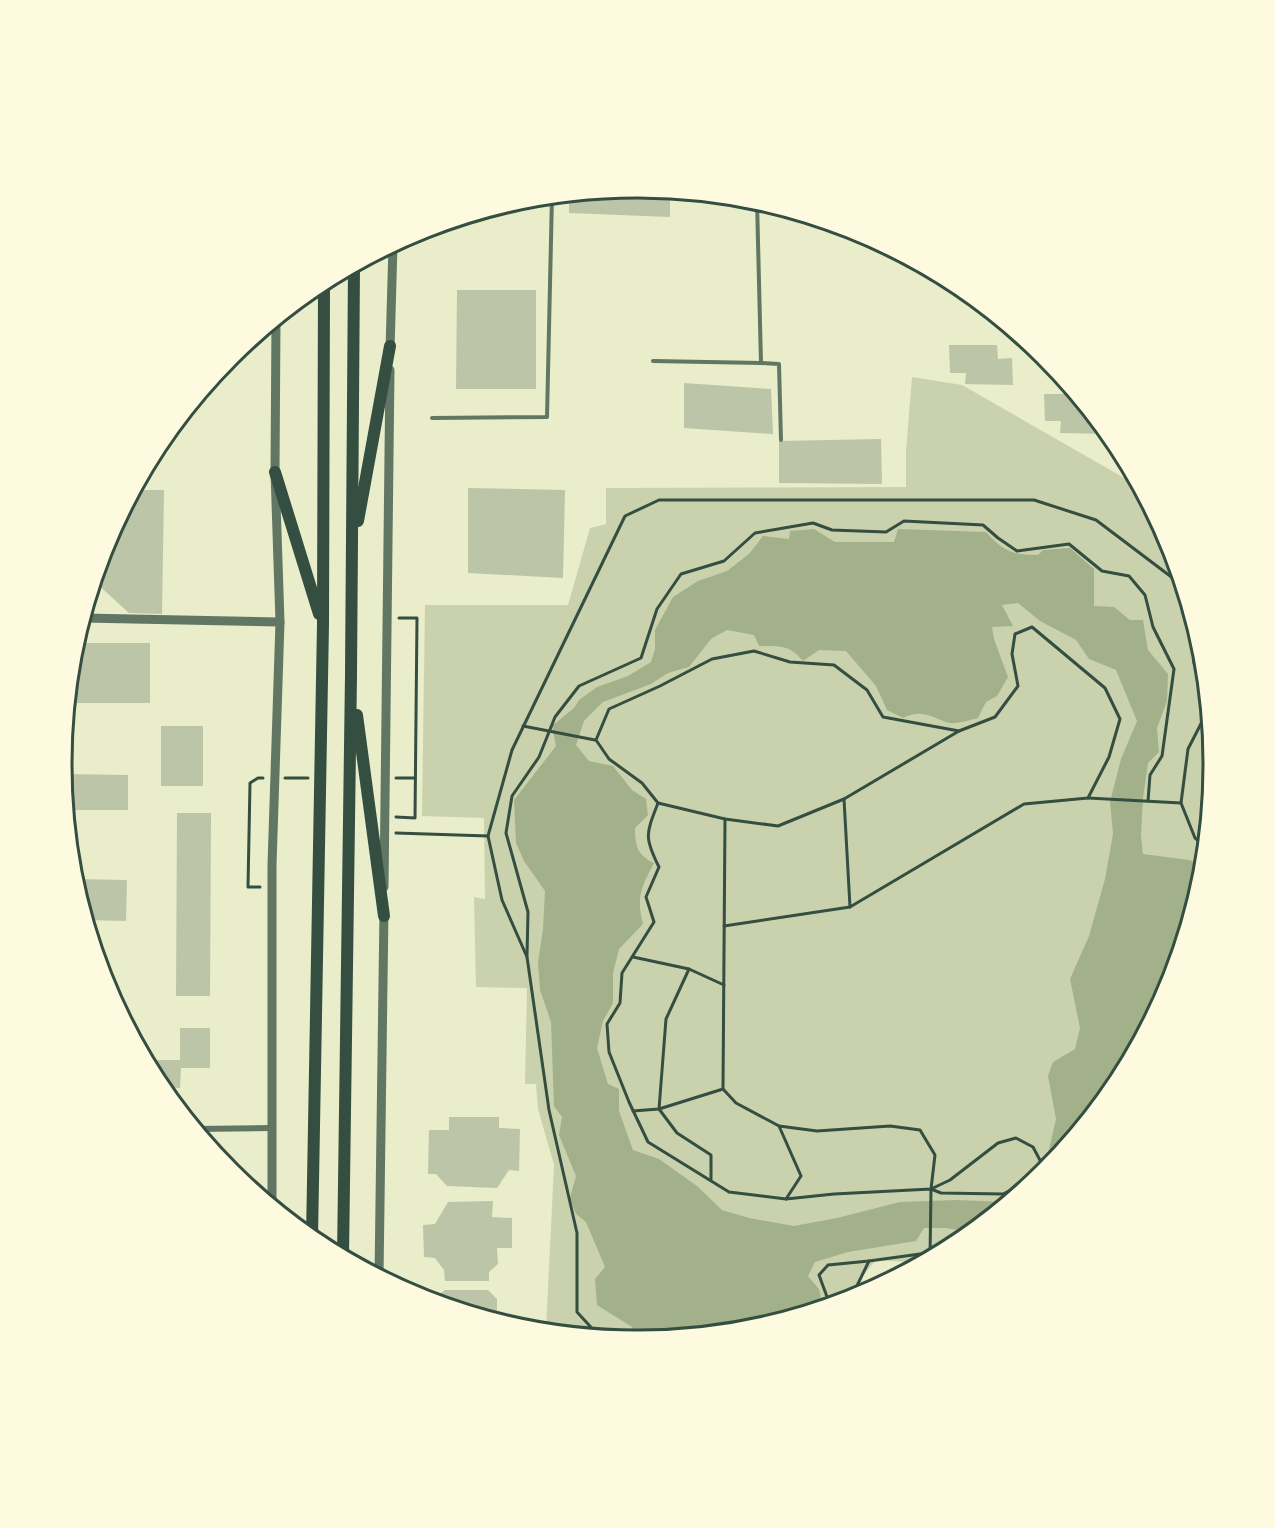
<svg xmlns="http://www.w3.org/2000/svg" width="1275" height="1528" font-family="'Roboto Condensed',sans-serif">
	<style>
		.green { fill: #cad2ad }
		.water { fill: #a3b18a }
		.building { fill: #bcc5a7 }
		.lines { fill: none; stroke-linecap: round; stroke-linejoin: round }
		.path { stroke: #344e41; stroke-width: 3 }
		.service { stroke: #617663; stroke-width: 4 }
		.minor { stroke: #617663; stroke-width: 6 }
		.tertiary { stroke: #617663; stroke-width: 9 }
		.trunk { stroke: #344e41; stroke-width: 12 }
		.rim { fill: none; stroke: #344e41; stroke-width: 3 }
	</style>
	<rect width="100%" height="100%" fill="#e9edc9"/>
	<path class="green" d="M912,377l50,8 178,102 30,57 32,108 11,112 -11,113 -32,108 -54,99 -71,88 -88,71 -37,20 -44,-3 -34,41 -92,28 -113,11 -91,-9 8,-166 -16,-56 -2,-25h-11l2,-96 -51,-1 -2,-90 11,2 -1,-81 -62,-2 3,-211h143l22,-77 16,-4v-36l300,-1v-36z"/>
	<path class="water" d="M814,529l21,13h59l4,-13 88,3c17,19 26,23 52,23l5,-5 27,-2 24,21v37l20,1 16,13h13l5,30 20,24 -1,27 -10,27 2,24 -11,11 -5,35 -2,37 2,19 46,6 14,5 -1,12 -32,108 -54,99 -72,88 12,-53 -8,-43 5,-14 22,-13 5,-21 -10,-49 19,-43 16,-57 8,-45 -3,-32 11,-43 16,-38 -21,-51 -27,-11 -13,-19 -36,-19 -22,-18 -16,2 11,21 -21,1 2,12 14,38 -11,19 -11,6 -8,16c-8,2 -20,6 -28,5 -19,-5 -27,-15 -47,-5l-16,-8 -11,-24 -30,-35 -27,-1 -16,11c-14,-17 -24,-15 -44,-15l-5,-11 -27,-5 -16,9 -22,28 -21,6 -17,11 -48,18 -19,19 -8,24 13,16 24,5 19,24 14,9 2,16 -13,13c0,17 2,27 19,35 -13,24 -18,35 -11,61l-24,25 -6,24v30l-10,18 -6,27 11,36 11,5v22l14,39 26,9 38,27 25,24 27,8 45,8 43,-8 63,-16 56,-2 51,2 -36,30 -26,-4h-21l-8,13 -68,11 -33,10 -7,14 11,13 4,18 -73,22 -113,11 -5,-13 -35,-22 -2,-26 10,-12 -19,-45 -10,-8 -6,-16 6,-22 -17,-41 3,-18 -8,-11 -3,-84 -11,-32 -2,-27 5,-34 2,-38 -21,-30 -8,-18 -2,-43 42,-54 -4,-20 22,-18 5,-8 18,-13 31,-11 23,-14 4,-13v-19l18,-33 25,-16 29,-10 22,-17 14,-18 26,3 1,-8z"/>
	<g class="building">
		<path d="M638,188l32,3v26l-101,-4v-18z"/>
		<path d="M457,290h79v99h-80z"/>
		<path d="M949,345h48l1,14 14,-1 1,27 -48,-1 1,-11h-16z"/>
		<path d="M684,383l87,6 2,45 -89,-6z"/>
		<path d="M1044,394h31l33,40 -48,-1 1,-12h-16z"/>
		<path d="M881,439l1,45 -103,-1v-42z"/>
		<path d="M468,488l97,2 -2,88 -95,-5z"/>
		<path d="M134,490h30l-2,124 -33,-1 -35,-32 11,-38z"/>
		<path d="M75,643h75v60h-82z"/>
		<rect x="161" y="726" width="42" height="60"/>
		<path d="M63,774l65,1v35h-62z"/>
		<path d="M177,813h34l-1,183h-34z"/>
		<path d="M73,879l54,1 -1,41 -40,-1z"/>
		<path d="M180,1028h30v40h-29l-1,20 -19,-1 -15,-27h34z"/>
		<path d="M449,1117h50v11l21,1 -1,42 -10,-1 -12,18 -50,-2 -11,-12h-8l1,-44h20z"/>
		<path d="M493,1201l-1,16 20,1v30h-15l1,16 -9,8v9h-44l-1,-11 -9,-12 -11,-1 -1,-32 12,-1 13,-22z"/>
		<path d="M445,1290h43l9,9v21l-60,-18v-6z"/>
	</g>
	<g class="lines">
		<g class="path">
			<path d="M1191,613l3,50 12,26"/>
			<path d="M523,726l72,14"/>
			<path d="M285,778h23"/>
			<path d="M396,778h19"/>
			<path d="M1088,798l93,5"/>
			<path d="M844,799l6,108"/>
			<path d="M658,803l67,16 53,7 66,-27 115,-68"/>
			<path d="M396,817l19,1 2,-200h-18"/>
			<path d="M725,819l-2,270 13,14 43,23 22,50 -15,23"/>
			<path d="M396,833l92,3"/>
			<path d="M1205,846l-10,-8 -14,-35 7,-54 20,-39"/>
			<path d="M260,887h-12l2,-104 8,-5h5"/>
			<path d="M724,926l126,-19 174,-103 64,-6 21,-41 11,-38 -15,-31 -73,-61 -17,7 -3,20 6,32 -23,31 -36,14 -76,-14 -16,-27 -33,-25 -44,-3 -36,-11 -42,8 -52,27 -51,23 -13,31 13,19 33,24 16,20c-12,31 -14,34 1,64l-13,30 8,25 -32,51 -2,30 -13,21 2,28 20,50 19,40 81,50 57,7 48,-5 97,-5 10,4 62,1 26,-13 13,-17 -9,-17 -17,-9 -18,5 -48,37 -19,9"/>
			<path d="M527,956l1,-44 -22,-79 6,-37 27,-39 16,-40 24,-31 62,-28 16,-49 24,-35 43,-13 31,-28 58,-10 19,7 54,2 18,-11 79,4 15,13 19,13 52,-7 33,27 27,5 16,19 8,32 21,42 -12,87 -12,19 -2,26"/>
			<path d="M633,957l56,12 35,16"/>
			<path d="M689,969l-23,50 -7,90 18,24 34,22v24"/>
			<path d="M633,1111l26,-2 64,-20"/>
			<path d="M779,1126l38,5 73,-5 30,4 15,25 -4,34 -1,69"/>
			<path d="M851,1298l18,-37 73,-10"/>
			<path d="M830,1305l-11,-30 9,-10 41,-4"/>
			<path d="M599,1336l-22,-24v-79l-28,-123 -22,-153 -25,-57 -14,-64 24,-86 113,-234 34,-16h375l62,20 86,65"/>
		</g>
		<g class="service">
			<path d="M653,361l108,2 -4,-162"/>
			<path d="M761,363l18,1 2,76"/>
			<path d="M196,398l5,-2 2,-6"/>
			<path d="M432,418l115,-1 5,-221"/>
		</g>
		<path class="minor" d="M196,1129l76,-1"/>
		<g class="tertiary">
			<path d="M390,350l3,-105"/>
			<path d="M83,618l197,4"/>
			<path d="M384,887l6,-517"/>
			<path d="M272,1205v-340l8,-243 -5,-150 1,-153"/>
			<path d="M379,1276l5,-366"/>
		</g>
		<g class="trunk">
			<path d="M275,472l44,142"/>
			<path d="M358,521l32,-175"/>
			<path d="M357,715l27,201"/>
			<path d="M312,1238l11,-614 1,-342"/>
			<path d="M343,1257l8,-582 3,-409"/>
		</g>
	</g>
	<path d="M0 0H1275V1528H0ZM637 198H638A565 565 0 0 1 1203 763V765A565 565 0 0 1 638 1330H637A565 565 0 0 1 72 765V763A565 565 0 0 1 637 198Z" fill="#fefae0" fill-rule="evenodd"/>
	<path class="rim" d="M637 198H638A565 565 0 0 1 1203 763V765A565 565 0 0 1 638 1330H637A565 565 0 0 1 72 765V763A565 565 0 0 1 637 198Z"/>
</svg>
